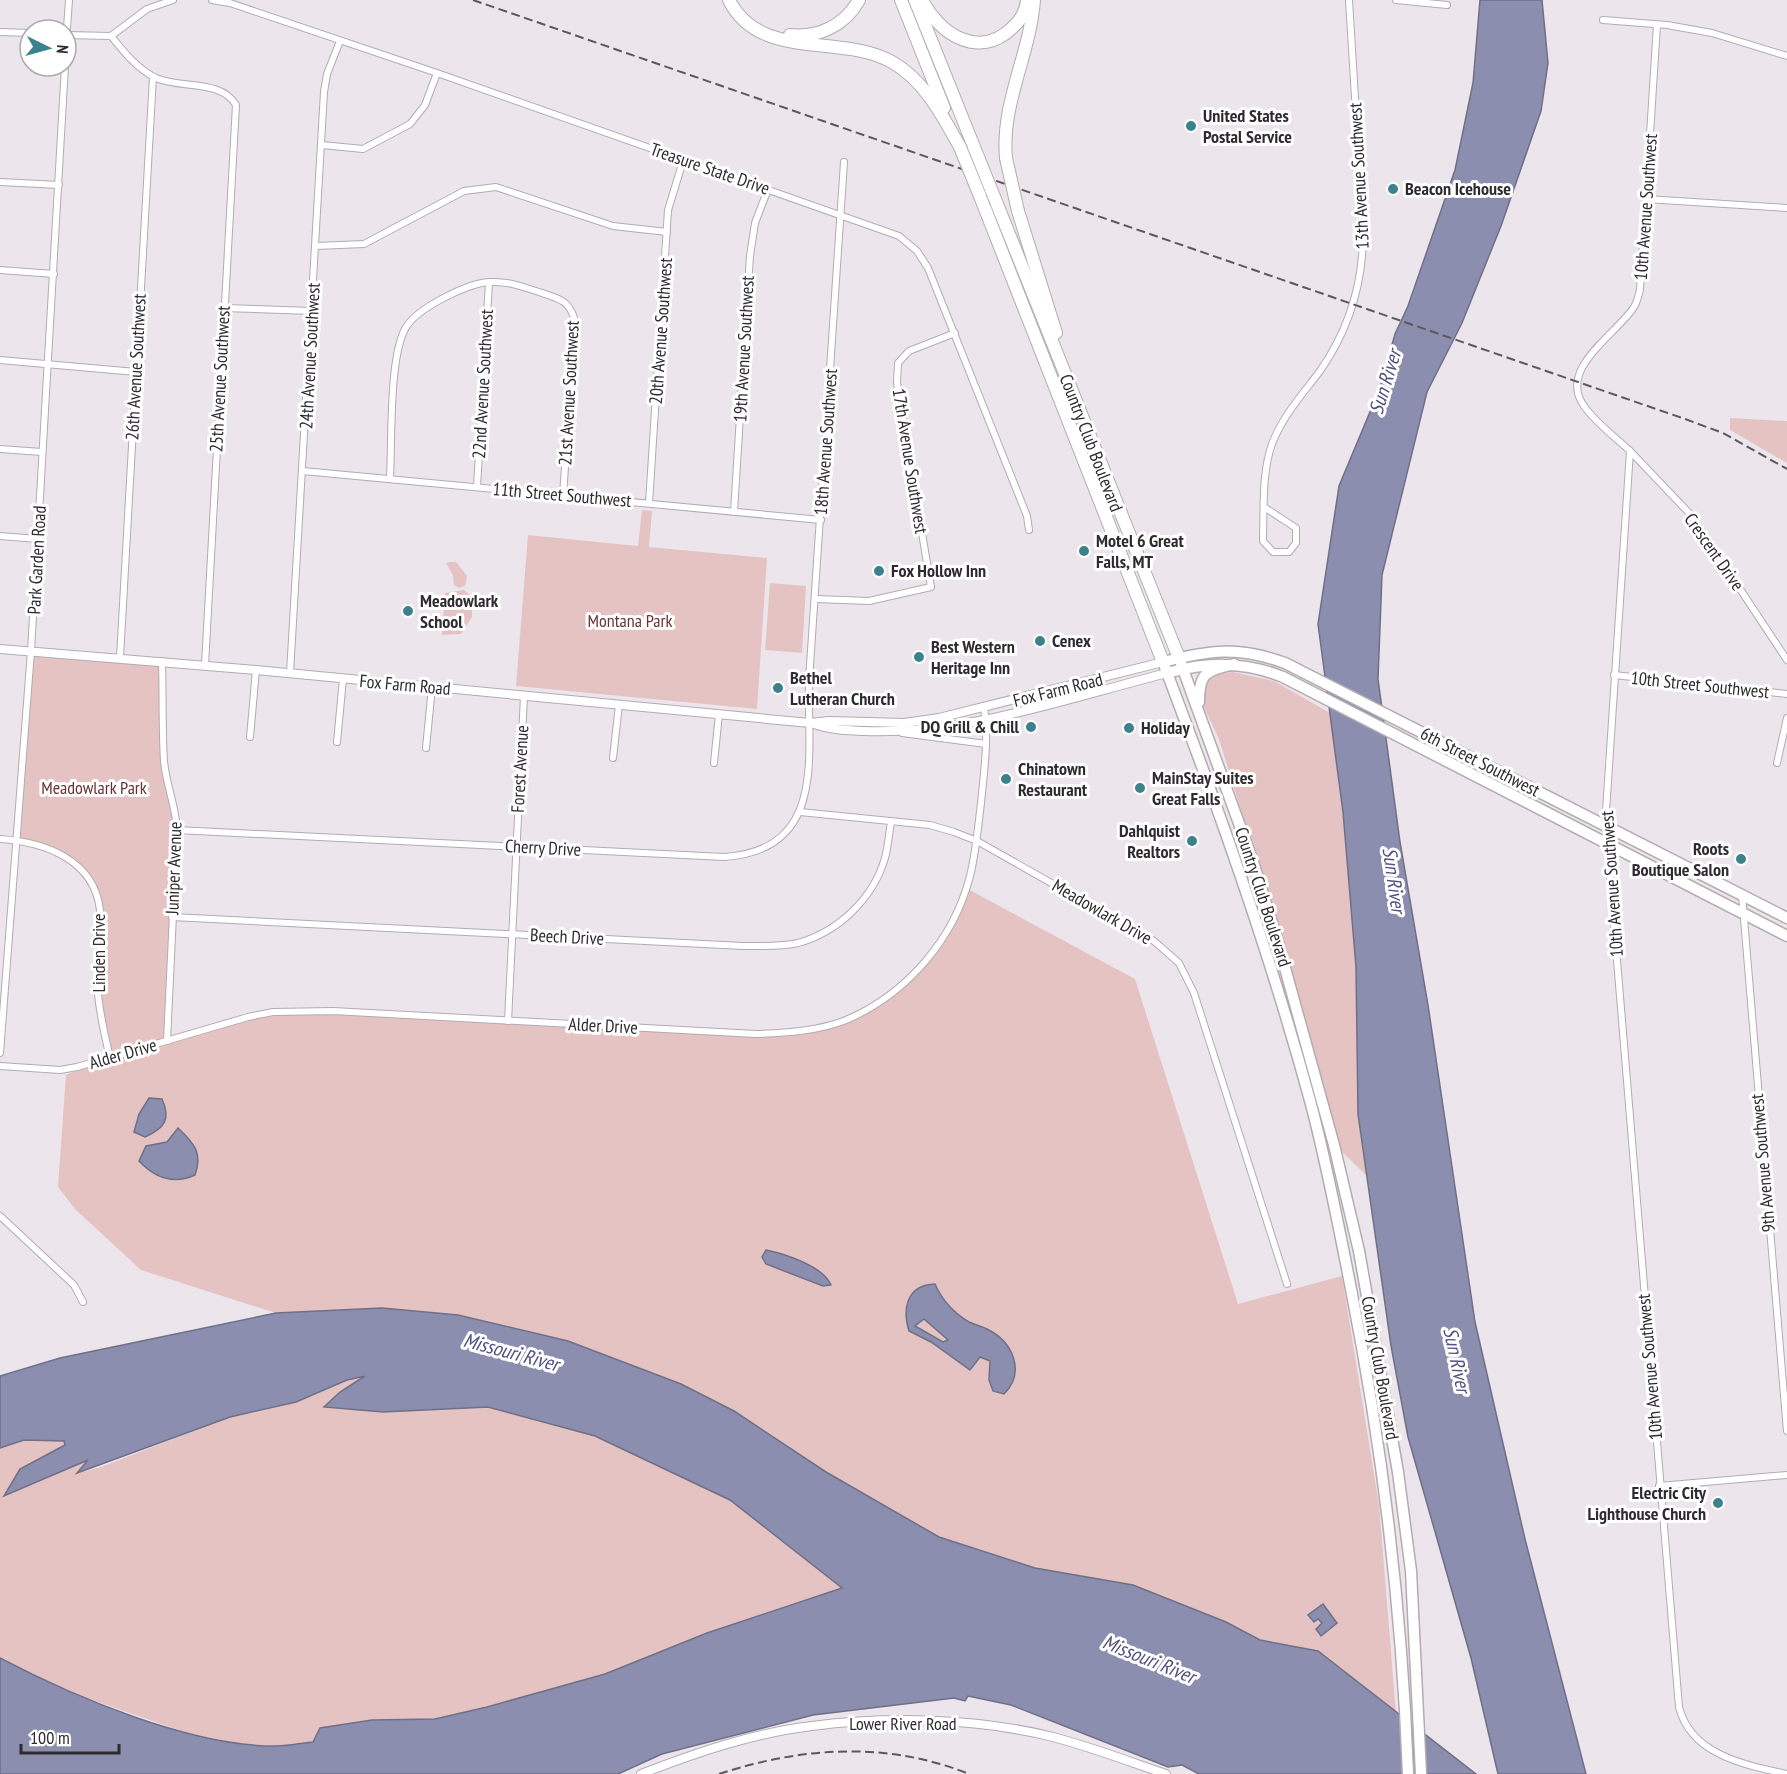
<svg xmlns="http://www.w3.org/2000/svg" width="1787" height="1774" font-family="'PT Sans Narrow',sans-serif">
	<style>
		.green { fill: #e5c3c3 }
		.water { fill: #8b8eae; stroke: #6f7088; stroke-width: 1.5; fill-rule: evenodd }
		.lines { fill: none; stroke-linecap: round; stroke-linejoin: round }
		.minor-casing { stroke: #b3abb2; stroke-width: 8 }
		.tertiary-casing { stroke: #b3abb2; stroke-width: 10 }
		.primary-casing { stroke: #b3abb2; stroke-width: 13 }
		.trunk-casing { stroke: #b3abb2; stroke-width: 13 }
		.motorway-casing { stroke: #b3abb2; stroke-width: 14 }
		.minor { stroke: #fff; stroke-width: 6 }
		.tertiary { stroke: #fff; stroke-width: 8 }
		.primary { stroke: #fff; stroke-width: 10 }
		.trunk { stroke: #fff; stroke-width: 10 }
		.motorway { stroke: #fff; stroke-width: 12 }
		.rail { stroke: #5d585c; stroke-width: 2; stroke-dasharray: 9 4.5; stroke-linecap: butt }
		.motorway-bridge-casing { stroke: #b3abb2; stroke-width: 14; stroke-linecap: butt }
		.motorway-bridge { stroke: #fff; stroke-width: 12 }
		.poi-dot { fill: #3c828d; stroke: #fff; stroke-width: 2 }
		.labels { text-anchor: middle; stroke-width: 6; stroke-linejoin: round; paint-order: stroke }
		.poi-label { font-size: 18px; font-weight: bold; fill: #2e2b2e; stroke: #fff; text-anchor: start }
		.street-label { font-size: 18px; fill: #2e2b2e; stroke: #fff }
		.park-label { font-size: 18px; fill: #693335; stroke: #fff }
		.water-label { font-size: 20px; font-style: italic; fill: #505281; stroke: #fff }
	</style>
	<rect width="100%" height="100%" fill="#ede5ec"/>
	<g class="green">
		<path d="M1730,418l57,3v42l-57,-33z"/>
		<path d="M642,510l10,1 -3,36 118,11 -10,151 -241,-23 12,-151 110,11z"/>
		<path d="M450,562h6l11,14 -2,10 -6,2 -5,-3 -1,-10 -7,-12z"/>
		<path d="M770,583l36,3 -4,67 -37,-3z"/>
		<path d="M464,590l8,7v20l-11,17 -19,1 3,-42z"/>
		<path d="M31,651l131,10 2,100 12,49 -9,230 81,-23 52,-6 479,22 67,-13 57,-35 39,-46 24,-51 169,91 103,325 104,-28 37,229 17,208 -78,-62 -58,-11 -34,-18 -93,-37 -98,-17 -96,-31 -113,-65 -92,-61 -53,-27 -113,-43 -110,-26 -76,-7 -106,5 -135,-43 -65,-60 -18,-23 8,-112 44,-18 -12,-65 2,-84 -12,-30 -22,-22 -49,-16z"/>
		<path d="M1233,672l41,9 56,32 13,99 13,155 2,147 9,62 -28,-27 -84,-293 -36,-117 -18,-38 2,-18 15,-9z"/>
		<path d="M367,1376l-27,16 -15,15 58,5 105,-5 107,29 135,64 112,88 -135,45 -102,41 -118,33 -52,12 -63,1 -59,22 -36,4 -43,-3 -50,-11 -126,-44 -58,-30v-210l24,-8 40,1 1,5 -45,23 -15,26 85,-36 -12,14 23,-6 129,-50 66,-15 51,-22z"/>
	</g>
	<g class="water">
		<path d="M1480,0h62l6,63 -7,48 -40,115 -39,97 -35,69 -45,183 -4,104 22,163 28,163 47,317 50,217 61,235h-88l-27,-116 -63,-221 -17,-91 -33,-232 -2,-147 -13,-155 -25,-188 21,-138 41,-98 15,-54 13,-28 47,-136 18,-87z"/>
		<path d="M149,1098l13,1c9,20 3,29 -17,38l-11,-5 5,-18z"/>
		<path d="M178,1128c16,15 25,25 17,47 -22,10 -40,3 -56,-14l7,-15 21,-4z"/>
		<path d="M766,1250c19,4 57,16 65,35l-8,1 -57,-22 -4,-7z"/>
		<path d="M935,1284c7,16 19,29 34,38 6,3 12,4 18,7 26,13 39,43 17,65l-11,-3 -4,-11 1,-19 -10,-4 -10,13 -39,-28 -22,-11c-7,-23 -2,-46 26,-47zM924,1319l24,21 -5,2 -28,-16z"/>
		<path d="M382,1308l76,7 110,26 113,43 53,27 92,61 113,65 96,31 98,17 93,37 34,18 58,11 158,123h-277l-17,-9 -14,2 -157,-62 -43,-9 -3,5 -11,-3 -141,17 -151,39 -44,20h-618v-116c74,39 192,89 277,88 12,0 24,-3 36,-4l7,-14 52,-8 63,-1 52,-12 118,-33 102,-41 135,-45 -112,-88 -135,-64 -107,-29 -105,5 -59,-5 16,-15 25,-16 -18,4 -51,22 -66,15 -153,56 11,-13 -84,36 16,-27 45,-24 -1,-4 -40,-1 -24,8v-72l60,-18 216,-45z"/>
		<path d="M1323,1604l14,19 -16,13 -5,-7 6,-6 -4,-4 -4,3 -6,-7z"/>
	</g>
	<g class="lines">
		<defs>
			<g id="minor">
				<path d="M212,0l18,3 207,70 462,163 18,15 11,17 99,248 2,14"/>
				<path d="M1396,0l51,5"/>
				<path d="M1603,20l64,5 45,8 75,23"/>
				<path d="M1657,25l-17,265c-2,6 -3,13 -6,17 -17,27 -77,61 -50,99 12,17 31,31 46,45l-25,375 7,20 -3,18 70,843c12,48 66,58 108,67"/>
				<path d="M0,32l30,1"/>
				<path d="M66,35l45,1 36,-27 26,-9"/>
				<path d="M111,36c13,16 26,33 45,42 25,11 65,1 80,27l-31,560"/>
				<path d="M66,42l3,-42"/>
				<path d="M322,145l41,4 47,-25 15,-19 12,-32"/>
				<path d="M0,182l59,3"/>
				<path d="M1646,199l141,9"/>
				<path d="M316,246l48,-2 100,-53 32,-4 117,39 54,6"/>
				<path d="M0,270l54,4"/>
				<path d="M223,308l89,3"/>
				<path d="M0,360l136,12"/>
				<path d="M0,449l42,3"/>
				<path d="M1630,451l61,64 96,145"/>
				<path d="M303,471l518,49"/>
				<path d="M390,478c2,-37 -1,-119 15,-149 10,-20 64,-47 86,-47 17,-1 32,5 48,10 20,7 30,7 36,29l-12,175"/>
				<path d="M477,487l12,-205"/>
				<path d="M649,503l19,-293 15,-49"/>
				<path d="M1264,507l32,21v15l-7,9h-16l-10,-11v-6c1,-30 -1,-63 9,-91 11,-29 30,-49 48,-73 30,-43 44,-91 43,-143l-14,-228"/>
				<path d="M734,512l16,-256 5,-33 13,-34"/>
				<path d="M0,536l38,3"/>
				<path d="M816,599l53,2 62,-14 -34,-204 1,-20 11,-12 46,-18"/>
				<path d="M120,657l33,-580"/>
				<path d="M162,661c1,33 0,67 2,100 2,24 12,45 13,69l-10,211"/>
				<path d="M290,673l34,-581 3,-18 13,-33"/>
				<path d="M1614,675l173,19"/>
				<path d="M902,733l84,11"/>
				<path d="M250,737l6,-67"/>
				<path d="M337,742l6,-63"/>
				<path d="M426,748l6,-61"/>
				<path d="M613,758l6,-53"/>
				<path d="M714,763l5,-49"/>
				<path d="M1777,763l10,-45"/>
				<path d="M800,812l130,13 24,7 23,9 177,100 25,22 15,30 93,291"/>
				<path d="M177,830l547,27c104,-7 83,-102 85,-177l35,-518"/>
				<path d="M0,839c44,3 94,20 100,71 4,28 -4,56 -2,84 2,21 7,43 12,64"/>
				<path d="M1742,895l45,536"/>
				<path d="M172,917l571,29c18,0 38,1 55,-3 40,-11 75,-44 87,-85 3,-11 4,-24 6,-36"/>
				<path d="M508,1021l16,-325"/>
				<path d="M0,1053l31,-402 34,-585"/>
				<path d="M0,1066l60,4 17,-3 171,-50 25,-5 60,-1 423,23c29,-1 63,-3 90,-14 61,-26 108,-81 124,-144 6,-24 8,-49 11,-73 3,-32 8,-64 3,-96"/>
				<path d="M0,1216l74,69 9,17"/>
				<path d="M1659,1486l128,-11"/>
			</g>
			<g id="tertiary">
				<path d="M0,649l256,21 554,53 19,-2 75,2 35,-5 224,-56"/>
				<path d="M814,724c17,6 32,6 50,7 102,4 204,-33 303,-58"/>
				<path d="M641,1774c54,-21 112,-41 171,-48 77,-10 165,-8 241,11 38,10 75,24 113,37"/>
			</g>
			<g id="primary">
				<path d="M1163,662c47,-12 75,-16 122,1l502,255"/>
				<path d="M1167,673c40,-11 76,-12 116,4l504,259"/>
			</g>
			<g id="trunk">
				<path d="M1179,658l74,204 24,77 57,206 25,106 39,221 13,99 10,203"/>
				<path d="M1163,662c55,145 107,291 148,442 16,61 28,123 40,185 32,161 51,321 57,485"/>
				<path d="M1199,702c0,-31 8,-31 35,-38"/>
			</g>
			<g id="motorway">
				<path d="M729,0c31,62 112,33 163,62 33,19 50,53 68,85"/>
				<path d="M901,0l43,108"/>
				<path d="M915,0l59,147"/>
				<path d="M922,0c17,34 57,60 90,28 9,-8 14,-16 15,-28"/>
				<path d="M790,35c29,3 55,-10 69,-35"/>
				<path d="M1006,158c-5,-55 24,-103 28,-158"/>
				<path d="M980,196l183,466"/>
				<path d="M997,204l182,454"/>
				<path d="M1018,211l38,122"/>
			</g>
		</defs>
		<use href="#minor" class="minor-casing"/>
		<use href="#tertiary" class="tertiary-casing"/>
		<use href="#primary" class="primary-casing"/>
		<use href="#trunk" class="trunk-casing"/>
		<use href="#motorway" class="motorway-casing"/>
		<use href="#minor" class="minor"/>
		<use href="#tertiary" class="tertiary"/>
		<use href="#primary" class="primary"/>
		<use href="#trunk" class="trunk"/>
		<use href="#motorway" class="motorway"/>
		<g class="rail">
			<path d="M473,0l1212,419 38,14 64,36"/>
			<path d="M719,1774c82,-27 168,-33 250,0"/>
		</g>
		<defs>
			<g id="motorway-bridge">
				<path d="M960,147l20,49"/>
				<path d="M974,147l23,57"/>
				<path d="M1006,158l12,53"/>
			</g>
		</defs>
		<use href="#motorway-bridge" class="motorway-bridge-casing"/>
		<use href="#motorway-bridge" class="motorway-bridge"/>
	</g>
	<g class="poi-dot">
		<circle cx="1191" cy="126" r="6"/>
		<circle cx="1393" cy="189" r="6"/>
		<circle cx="1084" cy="551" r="6"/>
		<circle cx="879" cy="571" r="6"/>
		<circle cx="408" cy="611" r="6"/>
		<circle cx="1040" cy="641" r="6"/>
		<circle cx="919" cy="657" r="6"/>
		<circle cx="778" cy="688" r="6"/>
		<circle cx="1031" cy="727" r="6"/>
		<circle cx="1129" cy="728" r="6"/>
		<circle cx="1006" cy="779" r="6"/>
		<circle cx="1140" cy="788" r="6"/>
		<circle cx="1192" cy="841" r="6"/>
		<circle cx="1741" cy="859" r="6"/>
		<circle cx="1718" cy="1503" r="6"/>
	</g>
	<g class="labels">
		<g class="poi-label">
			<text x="1203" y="122">United States<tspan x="1203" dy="21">Postal Service</tspan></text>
			<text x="1405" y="195">Beacon Icehouse</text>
			<text x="1096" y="547">Motel 6 Great<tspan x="1096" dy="21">Falls, MT</tspan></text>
			<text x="891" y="577">Fox Hollow Inn</text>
			<text x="420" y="607">Meadowlark<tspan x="420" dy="21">School</tspan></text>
			<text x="1052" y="647">Cenex</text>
			<text x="931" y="653">Best Western<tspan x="931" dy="21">Heritage Inn</tspan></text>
			<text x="790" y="684">Bethel<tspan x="790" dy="21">Lutheran Church</tspan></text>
			<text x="1019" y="733" text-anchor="end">DQ Grill &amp; Chill</text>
			<text x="1141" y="734">Holiday</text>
			<text x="1018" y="775">Chinatown<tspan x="1018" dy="21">Restaurant</tspan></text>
			<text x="1152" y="784">MainStay Suites<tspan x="1152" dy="21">Great Falls</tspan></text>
			<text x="1180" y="837" text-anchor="end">Dahlquist<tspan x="1180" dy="21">Realtors</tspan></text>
			<text x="1729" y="855" text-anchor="end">Roots<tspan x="1729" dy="21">Boutique Salon</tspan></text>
			<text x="1706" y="1499" text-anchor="end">Electric City<tspan x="1706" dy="21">Lighthouse Church</tspan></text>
		</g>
		<g class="street-label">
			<text transform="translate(710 169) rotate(19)" y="6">Treasure State Drive</text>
			<text transform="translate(1359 176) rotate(-93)" y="6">13th Avenue Southwest</text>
			<text transform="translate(1646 207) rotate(-86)" y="6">10th Avenue Southwest</text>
			<text transform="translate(661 331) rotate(-86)" y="6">20th Avenue Southwest</text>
			<text transform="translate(744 349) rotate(-87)" y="6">19th Avenue Southwest</text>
			<text transform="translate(310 356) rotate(-87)" y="6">24th Avenue Southwest</text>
			<text transform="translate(136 367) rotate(-87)" y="6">26th Avenue Southwest</text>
			<text transform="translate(220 379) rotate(-87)" y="6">25th Avenue Southwest</text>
			<text transform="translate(483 384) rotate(-87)" y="6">22nd Avenue Southwest</text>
			<text transform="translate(569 393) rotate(-87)" y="6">21st Avenue Southwest</text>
			<text transform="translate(826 442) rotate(-86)" y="6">18th Avenue Southwest</text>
			<text transform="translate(1091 443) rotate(69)" y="6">Country Club Boulevard</text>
			<text transform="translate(910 461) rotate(81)" y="6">17th Avenue Southwest</text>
			<text transform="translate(562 495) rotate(5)" y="6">11th Street Southwest</text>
			<text transform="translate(1714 552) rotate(55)" y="6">Crescent Drive</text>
			<text transform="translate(37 560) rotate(-87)" y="6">Park Garden Road</text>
			<text transform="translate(405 685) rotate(5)" y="6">Fox Farm Road</text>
			<text transform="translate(1700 685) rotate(6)" y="6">10th Street Southwest</text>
			<text transform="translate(1058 690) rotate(-14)" y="6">Fox Farm Road</text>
			<text transform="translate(1480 762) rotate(27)" y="6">6th Street Southwest</text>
			<text transform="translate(520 769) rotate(-87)" y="6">Forest Avenue</text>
			<text transform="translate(543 848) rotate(3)" y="6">Cherry Drive</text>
			<text transform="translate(174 868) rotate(-88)" y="6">Juniper Avenue</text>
			<text transform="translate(1612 884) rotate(-94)" y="6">10th Avenue Southwest</text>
			<text transform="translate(1263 897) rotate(72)" y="6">Country Club Boulevard</text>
			<text transform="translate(1102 912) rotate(30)" y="6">Meadowlark Drive</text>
			<text transform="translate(567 937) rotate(3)" y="6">Beech Drive</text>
			<text transform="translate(99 953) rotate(-90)" y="6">Linden Drive</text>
			<text transform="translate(603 1026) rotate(3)" y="6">Alder Drive</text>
			<text transform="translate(123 1054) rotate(-16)" y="6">Alder Drive</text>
			<text transform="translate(1763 1163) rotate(-95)" y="6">9th Avenue Southwest</text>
			<text transform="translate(1650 1367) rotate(-95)" y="6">10th Avenue Southwest</text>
			<text transform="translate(1380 1368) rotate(80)" y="6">Country Club Boulevard</text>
			<text x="903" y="1730">Lower River Road</text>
		</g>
		<g class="park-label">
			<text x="630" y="627">Montana Park</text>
			<text x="94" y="794">Meadowlark Park</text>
		</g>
		<g class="water-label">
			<text transform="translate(1385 382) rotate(-73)" y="7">Sun River</text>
			<text transform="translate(1394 880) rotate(82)" y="7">Sun River</text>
			<text transform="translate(511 1352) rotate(15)" y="7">Missouri River</text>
			<text transform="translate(1457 1360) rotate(78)" y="7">Sun River</text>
			<text transform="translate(1149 1659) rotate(22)" y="7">Missouri River</text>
		</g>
	</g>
	<g transform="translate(48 48) rotate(95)"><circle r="28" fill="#ffffff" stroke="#abaaab" stroke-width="1.5"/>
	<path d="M0-4.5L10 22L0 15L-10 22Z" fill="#3c828d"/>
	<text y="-9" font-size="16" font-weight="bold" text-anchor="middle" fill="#2e2b2e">N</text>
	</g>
	<path d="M21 1744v9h98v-9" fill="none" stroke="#2e2b2e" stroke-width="3"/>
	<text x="30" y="1744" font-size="18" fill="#2e2b2e" stroke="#ffffff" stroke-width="4.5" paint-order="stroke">100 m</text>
</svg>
